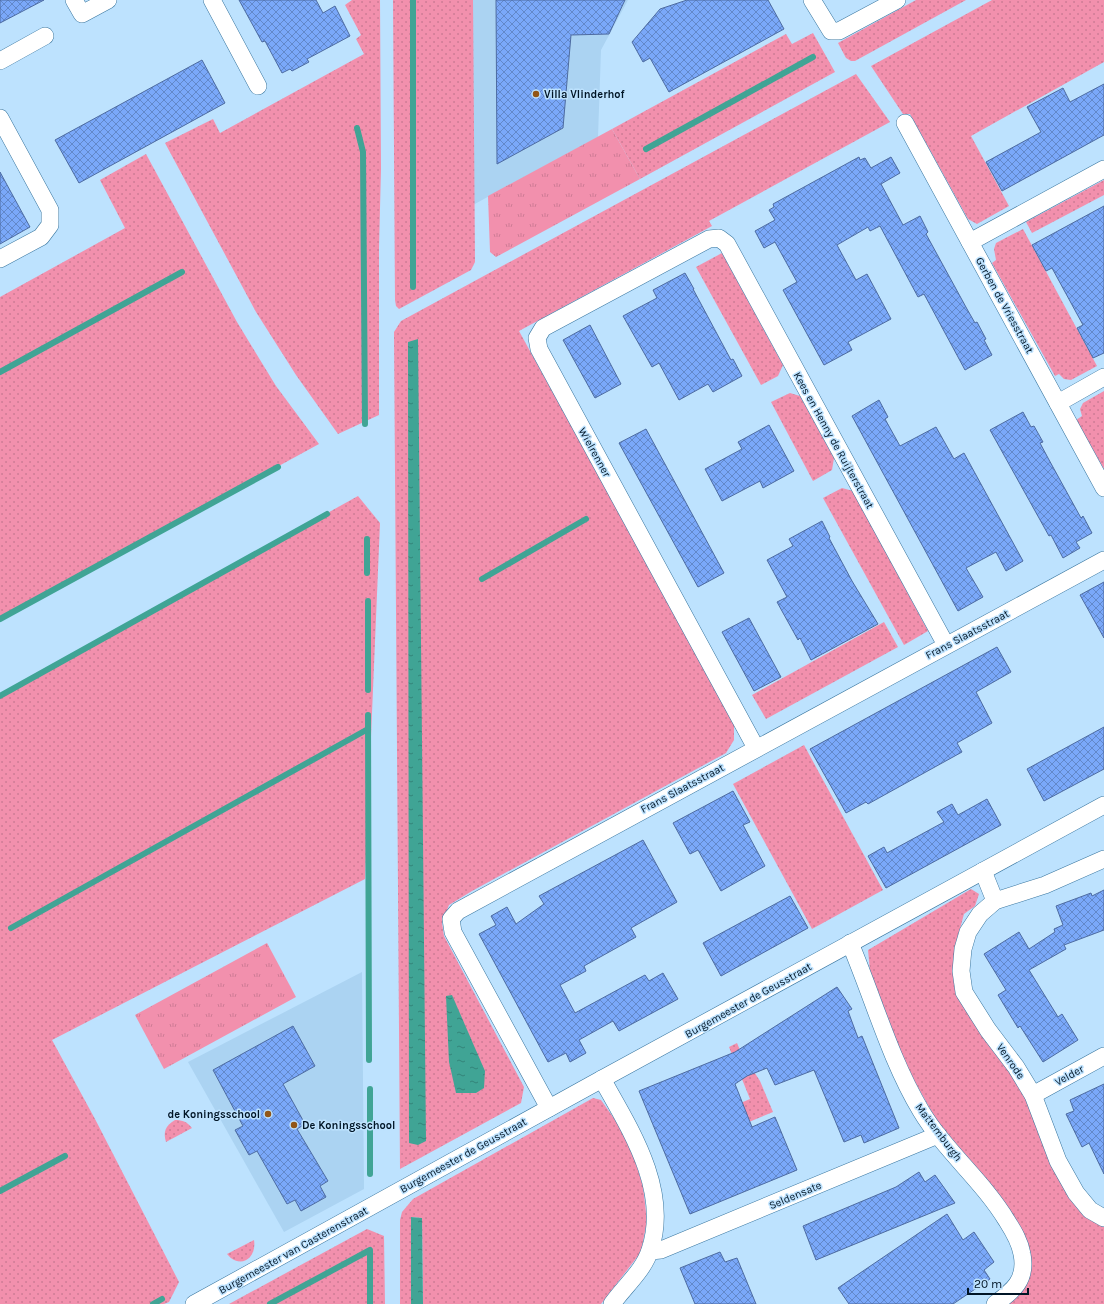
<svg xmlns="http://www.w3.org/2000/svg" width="1104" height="1304" font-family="Karla,sans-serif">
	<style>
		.built { fill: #abd3f2 }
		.grass { fill: url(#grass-dots) }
		.park { fill: url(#park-tufts) }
		.water { fill: url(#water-ripples) }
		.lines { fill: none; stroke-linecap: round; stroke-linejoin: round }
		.stream { stroke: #40a495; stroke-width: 6 }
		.building { fill: url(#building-cross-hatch); stroke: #4d6ba1 }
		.street-casing { stroke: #37759f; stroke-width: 18 }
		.street { stroke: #fff; stroke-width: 17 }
		.poi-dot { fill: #925617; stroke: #bde2fe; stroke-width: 1.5 }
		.labels { text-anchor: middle; stroke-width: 3; stroke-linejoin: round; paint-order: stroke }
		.poi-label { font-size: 11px; font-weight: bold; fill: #001526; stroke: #bde2fe; text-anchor: start }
		.street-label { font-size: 11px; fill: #001526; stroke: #bde2fe }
	</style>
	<defs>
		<pattern id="grass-dots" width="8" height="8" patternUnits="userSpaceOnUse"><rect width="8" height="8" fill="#f290ad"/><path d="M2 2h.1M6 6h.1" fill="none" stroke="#ce7b95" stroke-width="1.8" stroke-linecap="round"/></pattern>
		<pattern id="park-tufts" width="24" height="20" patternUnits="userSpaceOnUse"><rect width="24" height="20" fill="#f290ad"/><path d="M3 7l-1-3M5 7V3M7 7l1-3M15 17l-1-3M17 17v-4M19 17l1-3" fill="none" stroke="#ce7b95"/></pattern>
		<pattern id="water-ripples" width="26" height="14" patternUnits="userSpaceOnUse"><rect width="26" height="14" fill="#40a495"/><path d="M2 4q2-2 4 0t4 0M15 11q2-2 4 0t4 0" fill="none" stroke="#338479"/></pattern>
		<pattern id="building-cross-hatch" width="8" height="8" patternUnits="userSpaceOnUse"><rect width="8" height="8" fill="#7aa8f9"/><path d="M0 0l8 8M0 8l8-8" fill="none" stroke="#6288c9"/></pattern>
	</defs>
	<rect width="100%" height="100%" fill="#bde2fe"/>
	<g class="built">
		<path d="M471,0h157l-27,50 -3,87 -125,68z"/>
		<path d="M362,972l2,217 -80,43 -96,-170z"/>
	</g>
	<g class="grass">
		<path d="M352,0h28l1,169 -2,79v167l-41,19 -42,-59 -40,-63 -91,-169 48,-24 7,14 144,-79 -8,-15 5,-4 -16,-30z"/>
		<path d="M393,0h80l2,262 -4,8 -72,39 -3,-3 -1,-6z"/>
		<path d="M916,0h50l-111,61h-4l-5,-3 -8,-15z"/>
		<path d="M992,0h112v62l-133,74 38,70 -32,18 -9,-5 -58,-105h-7l-32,-48z"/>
		<path d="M813,33l22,39 -195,107 -28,-50 174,-95 6,10z"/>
		<path d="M856,74l34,48 -181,99 3,5 -193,105 215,391v18l-8,13 -254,138 -23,14 -7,18 2,13 80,151 -3,16 -121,66 -6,-837 7,-11z"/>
		<path d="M146,154l91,168 39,64 43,58 -319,174v-321l125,-69 -25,-48z"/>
		<path d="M1104,180v15l-72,38 -6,-11z"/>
		<path d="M1023,229l74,137 -26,14 -7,-1 -5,-5 -4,2 -63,-113 4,-3 -2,-11 2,-6z"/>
		<path d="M722,253l61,112 -5,11 -17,9 -65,-118z"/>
		<path d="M1104,391v78l-28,-49 6,-4 -2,-7 3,-6z"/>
		<path d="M790,393l10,3 34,62 -2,12 -19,11 -42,-79z"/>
		<path d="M842,488l11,3 75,140 -24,14 -81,-147z"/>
		<path d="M358,496l22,27 -15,356 -313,161 43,79 84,163 -10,20 -5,2h-164v-609z"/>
		<path d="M884,622l14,25 -132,72 -14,-24z"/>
		<path d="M804,745l79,145 -71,39 -79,-145z"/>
		<path d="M971,889l8,5 -4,12 -11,8 -6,22 -3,28 44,87 105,175v78h-95l22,-39 -41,-81 -53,-63 -30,-53 -37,-97 -2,-21z"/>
		<path d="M737,1043l3,7 20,31 13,31 -60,25 -8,-19 45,-19 -21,-52z"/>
		<path d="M593,1098l8,2 17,24 14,27 11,35 4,35 -6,31 -40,52h-178l-1,-86 -11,-1v87h-11v-84l2,-8 11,-13z"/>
		<path d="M175,1120c8,0 12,2 17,8l-26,14c-3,-10 -1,-16 9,-22z"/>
		<path d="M367,1229l17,7 1,68h-156z"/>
		<path d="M254,1240c3,18 -14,30 -27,14z"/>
	</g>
	<g class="park">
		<path d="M612,129l28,50 -144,78 -6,-5 -2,-56z"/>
		<path d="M267,943l29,54 -132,72 -29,-54z"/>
	</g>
	<g class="water">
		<path d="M418,339l8,802 -8,4 -9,-2 -1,-801z"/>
		<path d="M452,995l33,76 -1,17 -8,5h-20l-7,-31 -3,-66z"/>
		<path d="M411,1217l11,1 1,86h-12z"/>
	</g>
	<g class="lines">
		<g class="stream">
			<path d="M357,128l6,24 2,272"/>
			<path d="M646,149l167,-92"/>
			<path d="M413,287v-287"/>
			<path d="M0,372l182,-100"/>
			<path d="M367,539v34"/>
			<path d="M482,579l104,-60"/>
			<path d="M0,619l278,-152"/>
			<path d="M368,690v-89"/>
			<path d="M0,696l327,-182"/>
			<path d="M368,715l1,345"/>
			<path d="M11,928l357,-199"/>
			<path d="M370,1089v85"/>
			<path d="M0,1191l65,-35"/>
			<path d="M153,1304l9,-5"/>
			<path d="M270,1304l100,-54v54"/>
		</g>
	</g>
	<g class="building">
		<path d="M0,0h44l-44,23z"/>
		<path d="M239,0h77l7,13 12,-7 15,30 -43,23 2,3 -17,9 -2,-2 -8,4 -17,-32 -3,1z"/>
		<path d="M496,0h129l-16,34 -38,1 -8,93 -66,36z"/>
		<path d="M687,0h81l16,29 -115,63 -19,-34 -7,4 -11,-20 28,-33z"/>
		<path d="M202,60l23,43 -146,80 -24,-43z"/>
		<path d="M1104,84v51l-102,56 -16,-29 55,-30 -14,-25 36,-19 7,14z"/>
		<path d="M859,157l1,3 5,-2 6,10 20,-11 9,16 -19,11 22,41 17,-9 8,16 -2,2 41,75 8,14 2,-1 9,17 -2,1 8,15 -27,15 -41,-76 -6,3 -38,-71 -10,5 -2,-4 -31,18 19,35 11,-6 24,45 -43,23 4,8 -28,15 -41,-75 14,-8 -22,-40 -11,6 -9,-17 20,-11 -6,-10 5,-3 -1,-3z"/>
		<path d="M0,172l30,55 -30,17z"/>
		<path d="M1104,206v147l-11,5 -16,-30 6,-3 -31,-57 -6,3 -14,-26z"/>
		<path d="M685,273l9,16h-1l38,71 2,-1 9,17 -29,16 -5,-8 -29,16 -20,-37 -7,4 -29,-51 34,-18 -4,-8z"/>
		<path d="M590,325l31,59 -26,14 -32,-58z"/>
		<path d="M879,400l9,17 -3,2 15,27 36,-19 18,32 10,-6 59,108 -17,10 -10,-19 -30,16 17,29 -25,14 -106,-195z"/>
		<path d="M1023,412l8,15 3,-1 9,16 -3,1 8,15 33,60 2,-2 9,17 -16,9 4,6 -17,10 -12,-23 -2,1 -59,-106z"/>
		<path d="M769,425l25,46 -31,17 -3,-7 -38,20 -17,-32 37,-20 -4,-7z"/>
		<path d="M646,429l78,144 -26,14 -79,-144z"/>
		<path d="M822,521l8,16 -1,1 23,43 26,43 -67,36 -11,-22 -2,2 -21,-38 10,-5 -20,-37 26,-14 -4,-7z"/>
		<path d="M1104,582v56l-24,-43z"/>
		<path d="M749,618l32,59 -27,14 -32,-59z"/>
		<path d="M997,647l14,25 -35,20 16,31 -35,20 5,9 -94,52 -2,-2 -20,11 -36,-64z"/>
		<path d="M1104,727v42l-60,32 -17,-32z"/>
		<path d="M733,791l17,31 -7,3 22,41 -44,25 -23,-41 -8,4 -17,-31z"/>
		<path d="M987,799l14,26 -115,63 -18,-32 16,-9 3,6 57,-31 -7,-10 15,-8 6,11z"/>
		<path d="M643,840l34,62 -46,26 5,9 -52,29 2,5 -26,14 15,28 70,-38 4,6 14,-8 15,26 -59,32 -6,-10 -34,19 7,13 -16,9 -4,-9 -18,9 -69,-128 17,-9 -5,-9 16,-9 9,17 28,-20 -5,-8z"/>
		<path d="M1104,890v40l-40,15 2,4 -37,21 29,47 4,-3 16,26 -35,22 -23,-36 -2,2 -20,-33 8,-5 -22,-36 35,-22 10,17 26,-17 -1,-3 9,-4 -7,-19 35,-13 1,3z"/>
		<path d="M790,896l18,32 -87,48 -18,-33z"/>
		<path d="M837,987l15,22 -4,2 10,27 4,-2 37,92 -35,15 -3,-8 -17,7 -30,-72 -39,15 -8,-17 -20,8 -12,8 17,43 23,-10 22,53 -107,44 -51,-123 96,-39z"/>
		<path d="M293,1026l22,40 -32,18 22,40 -8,5 31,52 -8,5 6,11 -25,14 -6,-11 -8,4 -30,-53 -8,4 -14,-25 8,-4 -30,-56z"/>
		<path d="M1104,1084v90l-15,-31 -7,4 -16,-33 8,-3 -4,-11z"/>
		<path d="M919,1172l6,10 10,-7 20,28 -139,57 -13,-34 93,-39z"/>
		<path d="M947,1214l16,26 11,-8 20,30 -10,8 6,9 -37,25h-104l-11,-16z"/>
		<path d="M720,1252l5,10 12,-4 19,46h-61l-15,-36z"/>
	</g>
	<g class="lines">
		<defs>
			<g id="street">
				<path d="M74,0l8,14 26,-14"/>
				<path d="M212,0l46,86"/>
				<path d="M812,0l19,31h8l58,-31"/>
				<path d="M0,61l45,-25"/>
				<path d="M0,118l50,92v15l-9,12 -41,22"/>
				<path d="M905,123l199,365"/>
				<path d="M970,242l134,-73"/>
				<path d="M1058,403l46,-26"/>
				<path d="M756,748l-217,-399 -2,-11 6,-10 166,-89 10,-1 8,6 219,401"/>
				<path d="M1104,859l-59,26 -50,16 -15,13 -12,18 -5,17 -2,22 3,21 24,38 28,37 17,28 25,66 18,32 14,17 14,8"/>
				<path d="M983,871l12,30"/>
				<path d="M850,943c24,57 40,116 71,168 24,40 62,70 86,110 7,11 13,21 15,33 5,26 -9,37 -27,50"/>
				<path d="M602,1079c28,50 68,111 48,171 -6,20 -26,37 -38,54"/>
				<path d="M1033,1095l71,-39"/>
				<path d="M549,1108l-96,-176 -2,-13 7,-8 646,-351"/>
				<path d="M650,1251l11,-1 277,-115"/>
				<path d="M194,1304l408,-225 502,-274"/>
			</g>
		</defs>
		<use href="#street" class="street-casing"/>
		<use href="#street" class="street"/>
	</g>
	<g class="poi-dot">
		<circle cx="536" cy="94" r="4"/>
		<circle cx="268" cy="1114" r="4"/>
		<circle cx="294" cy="1125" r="4"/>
	</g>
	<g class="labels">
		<g class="poi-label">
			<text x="544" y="98">Villa Vlinderhof</text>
			<text x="260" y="1118" text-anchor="end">de Koningsschool</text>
			<text x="302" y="1129">De Koningsschool</text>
		</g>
		<g class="street-label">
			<text transform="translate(1005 305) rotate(61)" y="4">Gerben de Vriesstraat</text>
			<text transform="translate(834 440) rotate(61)" y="4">Kees en Henny de Ruijterstraat</text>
			<text transform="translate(595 452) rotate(61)" y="4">Wielrenner</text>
			<text transform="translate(967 634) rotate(-28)" y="4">Frans Slaatsstraat</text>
			<text transform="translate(682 788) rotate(-28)" y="4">Frans Slaatsstraat</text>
			<text transform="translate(748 1000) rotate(-29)" y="4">Burgemeester de Geusstraat</text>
			<text transform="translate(1011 1061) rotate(55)" y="4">Venrode</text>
			<text transform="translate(1069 1075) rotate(-29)" y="4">Velder</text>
			<text transform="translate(939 1132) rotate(53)" y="4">Mattemburgh</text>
			<text transform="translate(463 1155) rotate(-29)" y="4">Burgemeester de Geusstraat</text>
			<text transform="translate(795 1195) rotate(-23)" y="4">Seldensate</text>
			<text transform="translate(293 1250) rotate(-29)" y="4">Burgemeester van Casterenstraat</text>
		</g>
	</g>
	<path d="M968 1288v6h60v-6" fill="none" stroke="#001526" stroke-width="2"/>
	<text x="974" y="1288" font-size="12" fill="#001526" stroke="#bde2fe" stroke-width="3" paint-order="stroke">20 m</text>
</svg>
